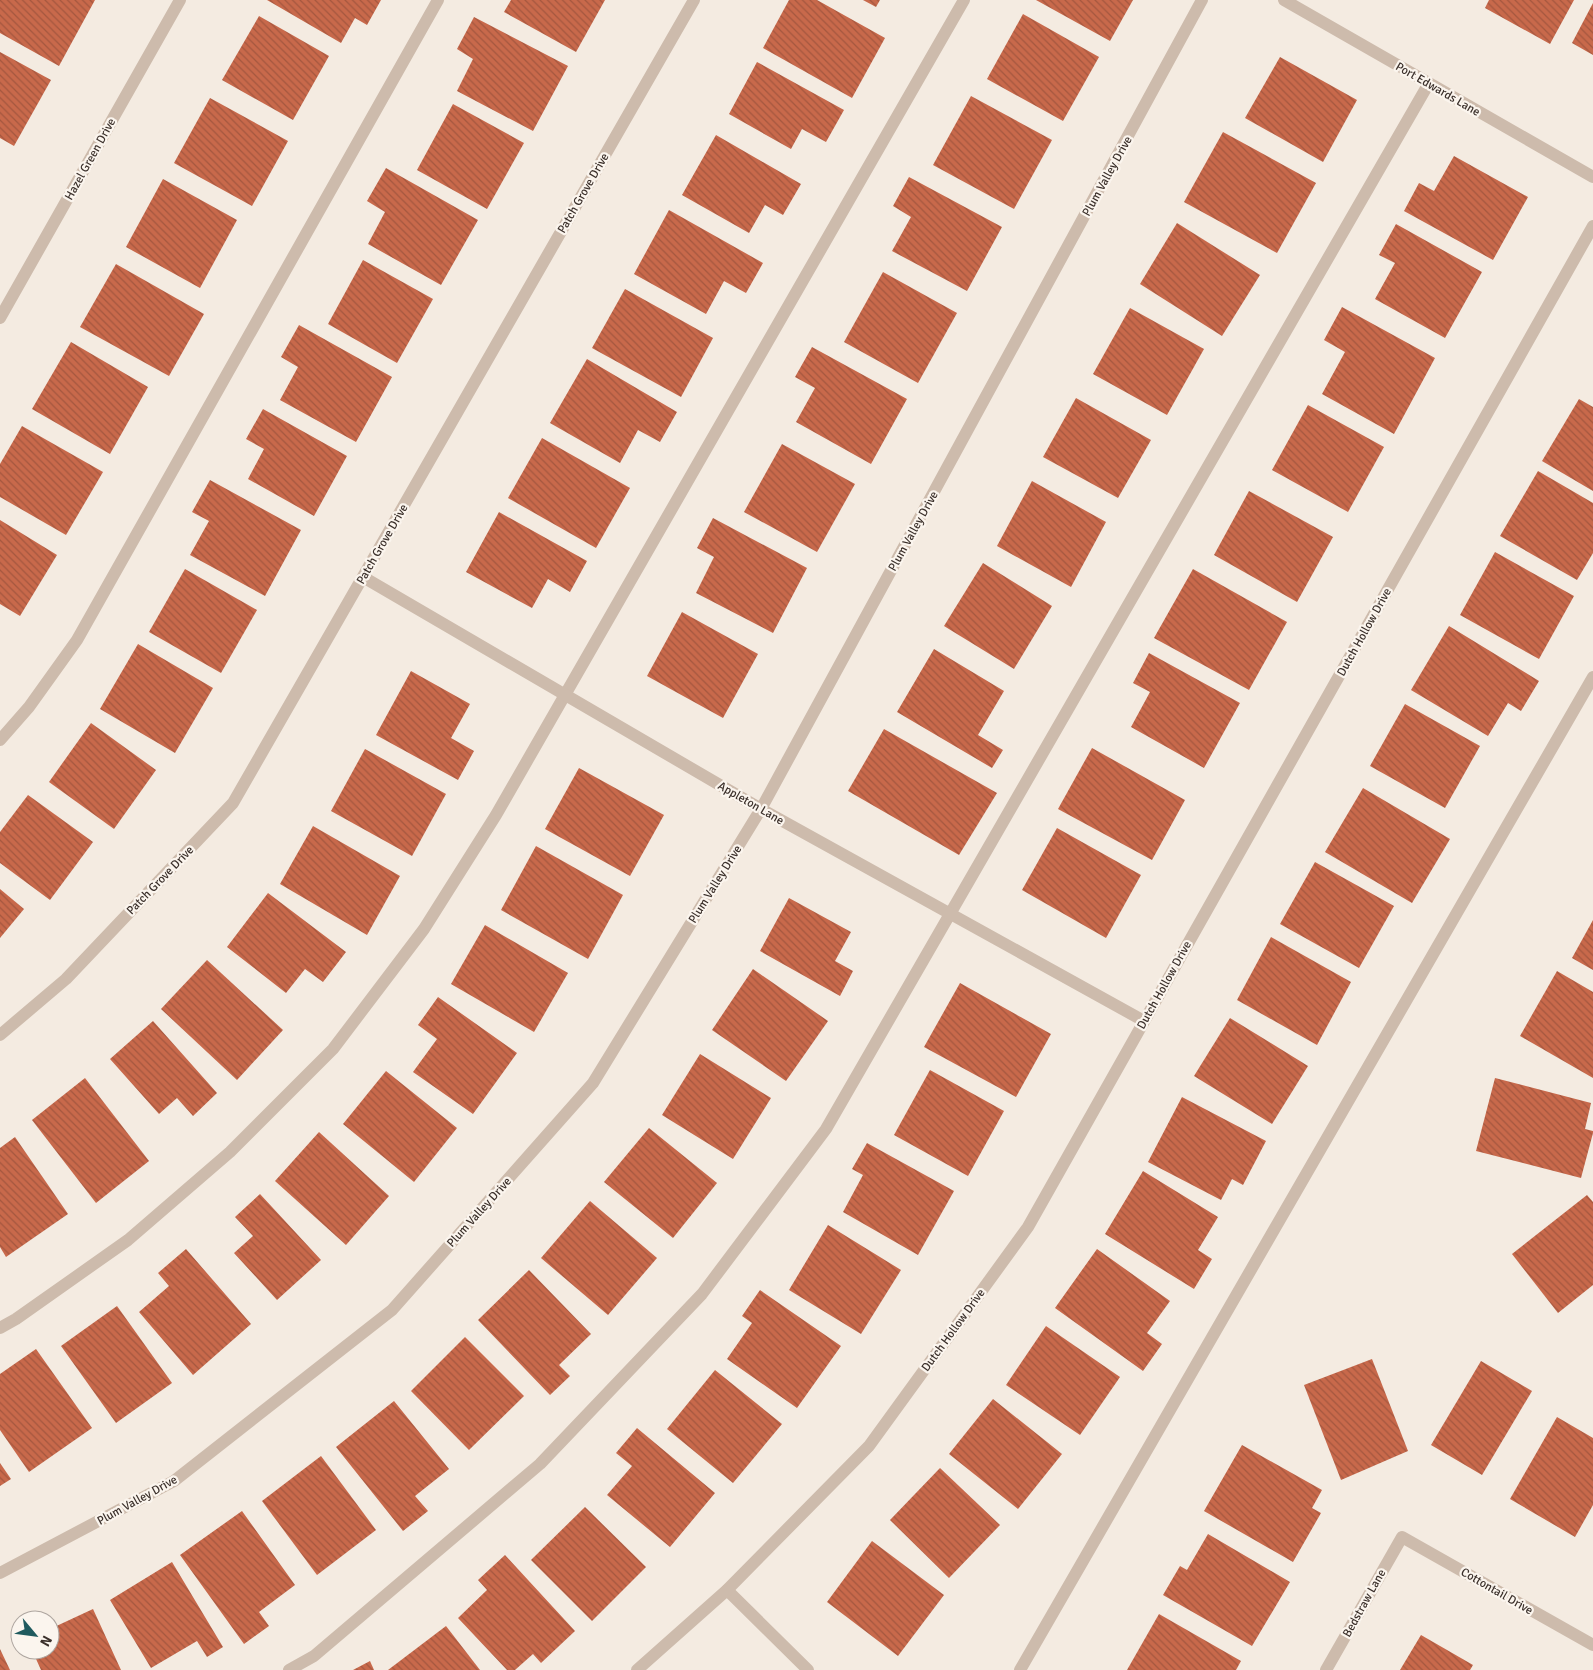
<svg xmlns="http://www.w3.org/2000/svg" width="1593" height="1670" font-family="Signika,sans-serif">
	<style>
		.building { fill: url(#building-back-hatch) }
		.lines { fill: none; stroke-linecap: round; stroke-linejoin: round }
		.service { stroke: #cdbbac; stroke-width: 12 }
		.minor { stroke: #cdbbac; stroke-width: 12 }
		.labels { text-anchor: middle; stroke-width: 4.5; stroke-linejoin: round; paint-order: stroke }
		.street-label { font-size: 12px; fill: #3b302b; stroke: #fbf5ee }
	</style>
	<defs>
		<pattern id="building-back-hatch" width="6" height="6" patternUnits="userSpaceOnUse" patternTransform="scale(1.25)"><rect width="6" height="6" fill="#c8694b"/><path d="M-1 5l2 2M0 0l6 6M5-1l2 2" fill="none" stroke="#a4573f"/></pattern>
	</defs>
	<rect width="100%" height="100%" fill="#f4ebe1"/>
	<g class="building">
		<path d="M0,0h95l-36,66 -59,-33z"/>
		<path d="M267,0h114l-14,25 -12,-7 -14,25z"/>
		<path d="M511,0h94l-29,52 -72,-40z"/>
		<path d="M789,0h28l68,38 -33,60 -89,-50z"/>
		<path d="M863,0h17l-4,7z"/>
		<path d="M1036,0h97l-23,41z"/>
		<path d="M1489,0h85l-24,44 -65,-36z"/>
		<path d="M1593,3v52l-21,-12z"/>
		<path d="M1023,14l76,43 -36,64 -76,-42z"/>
		<path d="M259,16l70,40 -36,64 -71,-40z"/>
		<path d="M474,17l94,49 -35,65 -76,-40 16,-32 -16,-10z"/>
		<path d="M0,52l51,28 -37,66 -14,-8z"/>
		<path d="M1280,57l77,43 -34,62 -78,-44z"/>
		<path d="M757,62l87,48 -18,32 -24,-13 -11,20 -62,-35z"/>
		<path d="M971,96l81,44 -38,69 -81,-44z"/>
		<path d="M210,98l78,43 -36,65 -78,-43z"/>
		<path d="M453,104l71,39 -37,66 -70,-39z"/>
		<path d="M1223,132l93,51 -39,70 -93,-51z"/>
		<path d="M716,135l85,49 -18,31 -18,-10 -16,28 -67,-38z"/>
		<path d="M1454,156l74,41 -35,63 -89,-49 15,-28 15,8z"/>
		<path d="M386,168l92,52 -37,65 -73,-41 17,-32 -18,-11z"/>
		<path d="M909,177l93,50 -35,64 -75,-40 19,-34 -18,-11z"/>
		<path d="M163,179l74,41 -37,68 -74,-41z"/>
		<path d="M669,210l94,53 -17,30 -22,-12 -18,33 -72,-40z"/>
		<path d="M1177,223l83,52 -38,61 -82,-52z"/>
		<path d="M1396,224l86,48 -37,66 -70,-39 20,-36 -16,-8z"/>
		<path d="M363,260l70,39 -36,64 -69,-39z"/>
		<path d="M116,264l88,50 -35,62 -89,-49z"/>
		<path d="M883,272l74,41 -39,70 -74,-41z"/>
		<path d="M625,289l88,49 -32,59 -89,-49z"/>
		<path d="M1342,307l93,51 -41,76 -72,-40 23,-42 -21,-12z"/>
		<path d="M1130,308l74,41 -37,66 -74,-41z"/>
		<path d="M299,325l93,52 -36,65 -76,-42 18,-33 -17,-10z"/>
		<path d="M71,342l77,45 -38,67 -78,-45z"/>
		<path d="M812,347l95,52 -36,65 -75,-42 19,-34 -20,-11z"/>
		<path d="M587,359l90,53 -17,30 -22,-12 -18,33 -70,-40z"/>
		<path d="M1076,398l75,42 -33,58 -75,-41z"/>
		<path d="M1579,399l14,8v84l-51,-30z"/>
		<path d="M1308,405l76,42 -36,65 -76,-42z"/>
		<path d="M263,409l84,47 -33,60 -66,-37 16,-30 -18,-10z"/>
		<path d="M22,426l81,46 -37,63 -66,-38v-33z"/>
		<path d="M542,438l88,50 -34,60 -88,-50z"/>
		<path d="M782,444l73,40 -38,68 -73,-40z"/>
		<path d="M1538,471l55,32v50l-16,27 -77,-44z"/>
		<path d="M210,480l91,50 -36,66 -75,-41 19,-34 -17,-9z"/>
		<path d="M1032,481l74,41 -35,65 -74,-41z"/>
		<path d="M1249,491l84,46 -36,65 -83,-47z"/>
		<path d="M499,512l88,49 -17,31 -22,-13 -16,29 -66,-36z"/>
		<path d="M713,518l94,50 -34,65 -77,-40 18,-36 -17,-9z"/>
		<path d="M0,520l57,35 -37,61 -20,-12z"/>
		<path d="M1495,552l79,44 -35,63 -79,-44z"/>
		<path d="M983,563l69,43 -38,63 -70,-43z"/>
		<path d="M185,569l72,41 -36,63 -72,-41z"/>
		<path d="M1193,569l94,53 -38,68 -95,-52z"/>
		<path d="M682,612l76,42 -35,64 -76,-42z"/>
		<path d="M1449,626l90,55 -18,30 -13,-8 -20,33 -77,-46z"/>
		<path d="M138,644l75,44 -38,65 -75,-44z"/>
		<path d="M934,649l70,42 -26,44 25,15 -11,18 -95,-56z"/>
		<path d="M1149,653l91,50 -36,65 -73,-41 19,-35 -17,-9z"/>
		<path d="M411,671l59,33 -19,34 23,13 -16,29 -82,-45z"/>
		<path d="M1405,704l75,42 -35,62 -75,-42z"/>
		<path d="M91,723l65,47 -42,59 -65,-47z"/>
		<path d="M884,729l113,64 -38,62 -111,-64z"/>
		<path d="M1092,748l93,52 -33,60 -94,-51z"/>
		<path d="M365,749l81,45 -34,62 -81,-45z"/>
		<path d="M579,768l85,47 -34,61 -85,-47z"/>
		<path d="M1363,788l87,51 -38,64 -87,-51z"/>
		<path d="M28,795l65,47 -43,58 -50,-37v-31z"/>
		<path d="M313,826l87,50 -33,59 -87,-51z"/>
		<path d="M1057,828l84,47 -35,63 -84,-48z"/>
		<path d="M536,846l87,49 -35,64 -87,-49z"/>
		<path d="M1315,862l79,44 -35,62 -79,-44z"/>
		<path d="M0,889l24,20 -24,29z"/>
		<path d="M268,893l78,59 -23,30 -18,-13 -19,24 -59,-46z"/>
		<path d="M789,898l62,34 -16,29 18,10 -13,25 -80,-45z"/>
		<path d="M1593,920v50l-21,-12z"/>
		<path d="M485,925l83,48 -34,59 -83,-48z"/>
		<path d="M1271,937l80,45 -34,63 -80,-45z"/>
		<path d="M207,960l76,70 -46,50 -76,-71z"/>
		<path d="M753,969l75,52 -42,60 -74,-51z"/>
		<path d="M1557,971l36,21v86l-73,-42z"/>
		<path d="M960,983l91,51 -35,63 -92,-50z"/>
		<path d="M438,997l79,56 -44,61 -60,-42 24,-33 -19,-14z"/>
		<path d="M1230,1018l78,48 -36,58 -78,-48z"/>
		<path d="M153,1021l64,72 -24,23 -16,-18 -18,16 -49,-55z"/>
		<path d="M700,1054l71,44 -38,61 -71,-44z"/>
		<path d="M930,1070l74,41 -36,65 -74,-41z"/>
		<path d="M386,1071l71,57 -43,54 -71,-58z"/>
		<path d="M85,1078l64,83 -53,42 -64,-83z"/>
		<path d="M1495,1078l96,25 -6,26 8,2v2l-12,45 -105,-27z"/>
		<path d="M1182,1097l84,44 -23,44 -11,-6 -11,21 -73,-38z"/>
		<path d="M649,1128l68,55 -44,55 -69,-56z"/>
		<path d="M319,1132l70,64 -43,49 -71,-64z"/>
		<path d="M15,1137l53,77 -62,43 -6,-10v-99z"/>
		<path d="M867,1143l87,48 -36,64 -75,-43 20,-37 -11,-6z"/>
		<path d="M1143,1171l75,46 -20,33 14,9 -18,30 -89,-55z"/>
		<path d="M260,1194l61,66 -44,40 -43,-47 19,-17 -18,-19z"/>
		<path d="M1587,1195l6,7v83l-35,28 -46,-59z"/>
		<path d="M590,1201l67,57 -49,57 -67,-57z"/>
		<path d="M828,1225l73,45 -40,64 -72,-44z"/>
		<path d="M186,1249l65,75 -58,51 -54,-63 30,-26 -11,-13z"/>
		<path d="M1097,1249l73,52 -23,32 15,11 -19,27 -88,-63z"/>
		<path d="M529,1270l62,64 -32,31 11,11 -20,19 -72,-75z"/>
		<path d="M760,1290l81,56 -44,62 -70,-49 25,-36 -10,-7z"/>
		<path d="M117,1306l55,77 -56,40 -55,-77z"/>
		<path d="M1046,1326l74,51 -40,58 -74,-50z"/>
		<path d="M465,1337l59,59 -55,54 -58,-59z"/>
		<path d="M36,1349l56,79 -63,44 -29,-42v-56z"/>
		<path d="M1372,1359l36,92 -67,29 -37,-95z"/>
		<path d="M1481,1361l51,30 -50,84 -51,-30z"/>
		<path d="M715,1370l67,54 -49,59 -66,-54z"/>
		<path d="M993,1399l69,55 -44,55 -69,-55z"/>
		<path d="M394,1401l55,68 -34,27 13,15 -25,20 -67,-84z"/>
		<path d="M1557,1417l36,21v67l-18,32 -65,-38z"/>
		<path d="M637,1428l78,65 -45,54 -63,-52 25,-29 -16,-13z"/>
		<path d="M1242,1445l80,45 -10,18 9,5 -28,49 -89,-51z"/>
		<path d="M321,1456l55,74 -59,45 -55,-74z"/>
		<path d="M0,1463l11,16 -11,7z"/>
		<path d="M940,1468l60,57 -51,53 -59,-58z"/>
		<path d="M585,1507l61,60 -54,54 -61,-61z"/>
		<path d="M242,1511l53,74 -36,27 10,14 -25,18 -64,-89z"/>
		<path d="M1208,1534l82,48 -38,64 -89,-51 17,-29 7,4z"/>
		<path d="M872,1541l72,54 -46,61 -71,-54z"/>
		<path d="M505,1555l70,76 -34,32 -8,-9 -18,16h-8l-49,-52 29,-28 -9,-10z"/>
		<path d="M172,1562l51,85 -16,10 -10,-16 -46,27 -41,-68z"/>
		<path d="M93,1609l28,61h-80l-9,-20h18v-21z"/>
		<path d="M1159,1614l82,47 -5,9h-109z"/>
		<path d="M446,1626l34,44h-92z"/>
		<path d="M1421,1635l52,30 -3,5h-70z"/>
		<path d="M0,1649l10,21h-10z"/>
		<path d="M370,1661l4,9h-21z"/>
	</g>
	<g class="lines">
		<g class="service">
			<path d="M0,740l29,-33 48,-67 361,-640"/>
			<path d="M0,1328l16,-9 112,-79 102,-88 103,-103 91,-120 72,-114 468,-815"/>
			<path d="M289,1670l25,-14 226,-192 162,-170 124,-165 603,-1046"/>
			<path d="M1020,1670l573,-993"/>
		</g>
		<g class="minor">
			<path d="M1284,0l309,177"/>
			<path d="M0,318l180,-318"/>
			<path d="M363,577l398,232 383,212"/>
			<path d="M0,1035l66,-56 167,-176 461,-803"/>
			<path d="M0,1573l174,-92 218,-171 201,-227 168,-274 441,-809"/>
			<path d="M727,1590l81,80"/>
			<path d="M637,1670l90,-80 142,-144 159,-219 565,-1001"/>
			<path d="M1326,1670l76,-133 191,108"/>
		</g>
	</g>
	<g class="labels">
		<g class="street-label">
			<text transform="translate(1438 89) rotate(30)" y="4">Port Edwards Lane</text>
			<text transform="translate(90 159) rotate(-61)" y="4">Hazel Green Drive</text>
			<text transform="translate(1107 176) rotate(-61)" y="4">Plum Valley Drive</text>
			<text transform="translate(583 193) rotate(-60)" y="4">Patch Grove Drive</text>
			<text transform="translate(913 531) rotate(-61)" y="4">Plum Valley Drive</text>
			<text transform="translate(382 544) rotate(-60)" y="4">Patch Grove Drive</text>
			<text transform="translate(1364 632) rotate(-61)" y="4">Dutch Hollow Drive</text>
			<text transform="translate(751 803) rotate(30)" y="4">Appleton Lane</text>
			<text transform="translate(160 880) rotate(-46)" y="4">Patch Grove Drive</text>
			<text transform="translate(715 884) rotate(-58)" y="4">Plum Valley Drive</text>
			<text transform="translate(1164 985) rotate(-61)" y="4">Dutch Hollow Drive</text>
			<text transform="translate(479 1212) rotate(-48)" y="4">Plum Valley Drive</text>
			<text transform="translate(953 1330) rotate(-54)" y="4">Dutch Hollow Drive</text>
			<text transform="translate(137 1500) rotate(-29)" y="4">Plum Valley Drive</text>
			<text transform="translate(1497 1591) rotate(30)" y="4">Cottontail Drive</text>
			<text transform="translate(1364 1603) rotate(-61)" y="4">Bedstraw Lane</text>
		</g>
	</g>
	<g transform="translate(35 1635) rotate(119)"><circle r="24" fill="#fbf5ee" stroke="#aea6a0"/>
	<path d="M0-4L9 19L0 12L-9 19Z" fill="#1f5a5e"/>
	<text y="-8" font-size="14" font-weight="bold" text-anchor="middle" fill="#3b302b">N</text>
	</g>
</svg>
